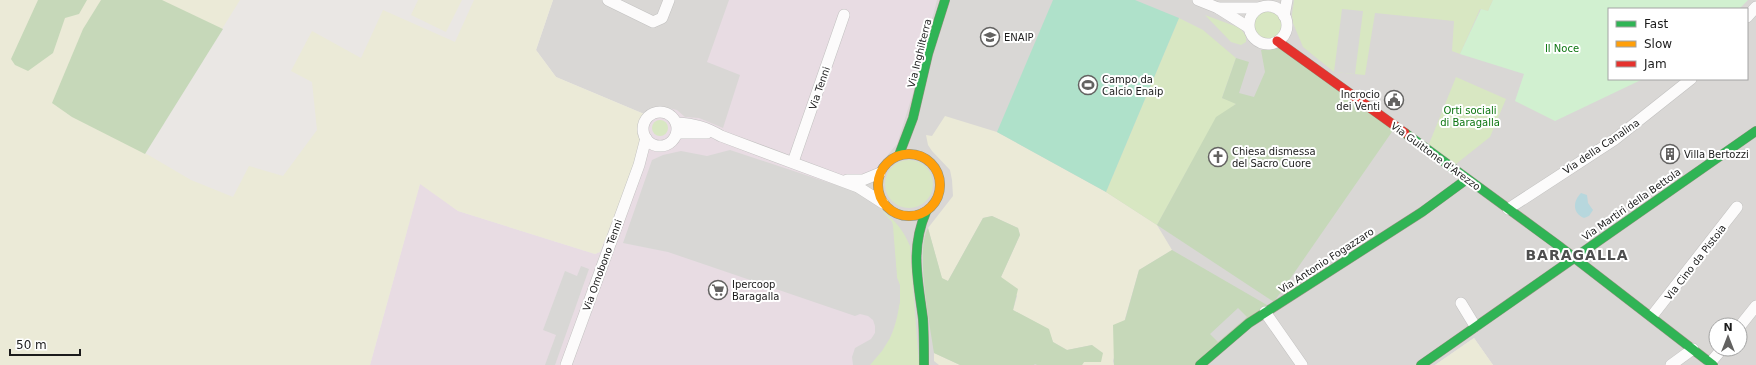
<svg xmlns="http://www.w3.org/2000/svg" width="1756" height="365" font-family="'DejaVu Sans',sans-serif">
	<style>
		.residential { fill: #d9d7d5; fill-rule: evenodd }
		.industrial { fill: #e8dce3 }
		.farmland { fill: #ebead7 }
		.grass { fill: #d8e7c2 }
		.forest { fill: #c6d8b9 }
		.park { fill: #d1f0d0 }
		.pitch { fill: #afe1ca }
		.parking { fill: #d8d7d5 }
		.water { fill: #b7d7dd }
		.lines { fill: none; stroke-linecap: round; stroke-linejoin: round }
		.street-casing { stroke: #c2c1c0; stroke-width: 12 }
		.fast-casing { stroke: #92927d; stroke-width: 10 }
		.slow-casing { stroke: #92927d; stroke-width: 10 }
		.jam-casing { stroke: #92927d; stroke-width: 10 }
		.street { stroke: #fcfbfb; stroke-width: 11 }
		.fast { stroke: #30b455; stroke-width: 9 }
		.slow { stroke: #ff9f0a; stroke-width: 9 }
		.jam { stroke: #e5322d; stroke-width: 9 }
		.labels { text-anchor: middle; stroke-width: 4; stroke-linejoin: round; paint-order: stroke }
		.poi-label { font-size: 10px; fill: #1b1b1b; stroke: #fff; text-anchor: start }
		.park-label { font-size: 10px; fill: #0d7611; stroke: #fff }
		.street-label { font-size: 10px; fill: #1b1b1b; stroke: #fff }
		.district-label { font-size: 14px; font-weight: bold; letter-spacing: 1px; fill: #4e4e4e; stroke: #fff }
	</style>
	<rect width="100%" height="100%" fill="#eae7e4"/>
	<path class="residential" d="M553,0h1203v365h-263l-19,-27 -39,27h-565l2,-3 -142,-212 -174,-73 -20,-27zM1609,9h138v70h-138zM1716,325h24v24h-24z"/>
	<path class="industrial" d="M729,0h208l-24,93 -16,51 -24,28 -12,6 8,18 23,26 -22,143h-500l50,-182 38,28 137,43 5,-2 34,-84 7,-26 -2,-11 7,-18 9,-5 9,-1 13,3 8,7 14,1 24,10 17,-53 -33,-13z"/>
	<g class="farmland">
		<path d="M0,0h240l-95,153 46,27 42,17 16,-31 34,10 34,-46 -5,-48 -21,-11 21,-40 49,27 22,-48 72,32 19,-42h79l-17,50 20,27 88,37 -5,17 2,11 -7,26 -34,84 -5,2 -137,-43 -38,-27 -50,181h-370z"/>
		<path d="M418,0h44l-16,32 -35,-17z"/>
		<path d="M945,116l52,16 109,60 51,33 15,25 -33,20 -26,91 1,4h-32l2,-3 17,-1 -9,-16 -25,5 -14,-8 -5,-13 -35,-19 4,-14 -16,-19 19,-42 -2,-7 -26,-12 -9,2 -35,63 -6,-2 -14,-51 25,-32 -1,-16 -2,-10 -18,-19 -4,-6 -2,-10 6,1z"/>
		<path d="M1474,338l19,27h-58z"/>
		<path d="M934,353l26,12h-21l-5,-4z"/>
	</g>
	<g class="grass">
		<path d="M1294,0h199l-5,11 -8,-2 -20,45 -8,-3 2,-30 -79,-8 -10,62 -31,-3 -31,-25 -10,-24 -1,-8z"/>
		<circle cx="1268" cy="25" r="14"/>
		<path d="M1205,15l35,13 6,8v6l-5,3 -10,-3z"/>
		<path d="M1179,18l24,12 33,28 -14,40 14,5 -46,62 -33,60 -51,-33z"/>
		<path d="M1456,77l50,22 -16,38 -34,27 -27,-20z"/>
		<circle cx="660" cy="128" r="8"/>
		<circle cx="909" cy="184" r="24"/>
		<path d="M878,207c16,13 24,20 32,39l9,119h-49c6,-9 13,-17 19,-26 8,-12 15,-48 8,-61l-4,-52 -1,-4z"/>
	</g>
	<g class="forest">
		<path d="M38,0h49l-8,14 -14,4 -12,35 -25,18 -13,-6 -4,-6z"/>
		<path d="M101,0h61l61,29 -78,125 -73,-37 -20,-14 31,-74z"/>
		<path d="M1280,48l116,78 -122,176 -117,-77 59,-108 20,-13 -14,-6 14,-40 13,4 -10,31 15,4 11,-25 -4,-22z"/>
		<path d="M992,216l26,12 2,7 -19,42 17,12 -5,21 36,19 4,13 14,8 25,-5 11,8 -2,9h-17l-2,3h-45l-2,-1 -1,1h-74l-26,-12c-4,-28 -19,-103 -6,-125l14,50 6,3 35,-63z"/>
		<path d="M1172,250l95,55 -67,60h-86l-1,-40 12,-5 14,-50z"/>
	</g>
	<path class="park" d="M1493,0h255l-9,9h-130v70h34l-88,42 -40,-20 9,-27 -64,-20 21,-45 7,2z"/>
	<path class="pitch" d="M1053,0h82l44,18 -73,174 -109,-60z"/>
	<g class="parking">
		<path d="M1342,9l21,2 -8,63 -21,-2z"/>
		<path d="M730,150l139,46 23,26 5,56 3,7v17l-10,36 -8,13 -12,14h-17l-1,-8 3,-9 16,-9 4,-6v-7l-2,-6 -5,-4 -8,-2 -5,2 -187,-64 -45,-9 29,-83 11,-5 18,-4 26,5z"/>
		<path d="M581,266l8,3 -34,96h-10l11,-30 -13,-5 22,-59 12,5z"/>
		<path d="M1238,308l9,9 -29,25 -8,-8z"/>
	</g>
	<path class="water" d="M1581,193l6,2 1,8 5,7 -4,6 -5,2c-12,-5 -11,-17 -3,-25z"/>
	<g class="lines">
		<defs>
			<g id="street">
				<path d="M608,0l45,22 9,-4 7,-18"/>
				<path d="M1198,0l20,8 30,19"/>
				<circle cx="1268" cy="25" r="19"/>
				<path d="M1218,8h40"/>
				<path d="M1284,16l3,-16"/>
				<path d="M1747,17l9,-10"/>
				<circle cx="660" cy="129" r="17"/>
				<path d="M677,123c17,1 29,4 44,13l137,51 25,16"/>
				<path d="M677,133h30"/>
				<path d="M793,162l51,-147"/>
				<path d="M847,180h16l17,-7"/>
				<path d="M1508,209l106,-69 77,-61"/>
				<path d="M1461,303l14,23"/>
				<path d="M1265,312l37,53"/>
				<path d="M1652,316l85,-109"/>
				<path d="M1740,326l16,-20"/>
				<path d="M1710,363l12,-14"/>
				<path d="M566,365l73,-200 7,-27"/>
				<path d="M1671,365l22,-16"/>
			</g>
			<g id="fast">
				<path d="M1405,133l154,113 154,119"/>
				<path d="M899,155l14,-37 15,-64 17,-54"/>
				<path d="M924,365c0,-16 0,-31 -1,-46 -5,-39 -13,-70 3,-107"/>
				<path d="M1200,365l49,-42 173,-111 45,-33"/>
				<path d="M1421,365l335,-234"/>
			</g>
			<circle id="slow" cx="909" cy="185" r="31"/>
			<path id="jam" d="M1277,41l128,92"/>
		</defs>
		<use href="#street" class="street-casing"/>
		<use href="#fast" class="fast-casing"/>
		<use href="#slow" class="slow-casing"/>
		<use href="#jam" class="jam-casing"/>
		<use href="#street" class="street"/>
		<use href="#fast" class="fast"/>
		<use href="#slow" class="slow"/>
		<use href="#jam" class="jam"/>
	</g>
	<defs>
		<symbol id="school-ring" viewBox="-11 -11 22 22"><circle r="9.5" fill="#fff" stroke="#636261" stroke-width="1.5"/><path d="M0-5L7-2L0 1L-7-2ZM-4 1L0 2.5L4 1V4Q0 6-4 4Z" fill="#636261"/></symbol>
		<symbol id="stadium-ring" viewBox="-11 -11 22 22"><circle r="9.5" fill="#fff" stroke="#636261" stroke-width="1.5"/><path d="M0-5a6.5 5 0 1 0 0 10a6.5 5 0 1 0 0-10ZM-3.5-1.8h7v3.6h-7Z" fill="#636261"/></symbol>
		<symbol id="civic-ring" viewBox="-11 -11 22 22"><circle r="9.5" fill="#fff" stroke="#636261" stroke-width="1.5"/><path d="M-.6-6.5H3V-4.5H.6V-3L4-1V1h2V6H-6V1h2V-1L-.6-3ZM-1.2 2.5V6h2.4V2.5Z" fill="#636261"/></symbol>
		<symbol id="building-ring" viewBox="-11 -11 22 22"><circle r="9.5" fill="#fff" stroke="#636261" stroke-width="1.5"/><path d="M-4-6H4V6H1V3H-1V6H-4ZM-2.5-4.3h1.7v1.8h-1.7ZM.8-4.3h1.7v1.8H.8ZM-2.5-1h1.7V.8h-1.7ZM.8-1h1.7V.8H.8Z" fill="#636261"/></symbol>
		<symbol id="church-ring" viewBox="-11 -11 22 22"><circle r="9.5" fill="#fff" stroke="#636261" stroke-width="1.5"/><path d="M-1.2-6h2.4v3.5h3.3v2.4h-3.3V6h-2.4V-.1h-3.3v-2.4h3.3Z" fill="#636261"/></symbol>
		<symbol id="supermarket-ring" viewBox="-11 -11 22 22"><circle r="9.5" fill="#fff" stroke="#636261" stroke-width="1.5"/><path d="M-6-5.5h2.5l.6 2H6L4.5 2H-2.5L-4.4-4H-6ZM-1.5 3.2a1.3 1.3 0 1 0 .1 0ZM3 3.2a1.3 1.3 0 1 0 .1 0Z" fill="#636261"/></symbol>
	</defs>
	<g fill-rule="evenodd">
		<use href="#school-ring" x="979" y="26" width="22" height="22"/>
		<use href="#stadium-ring" x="1077" y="74" width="22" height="22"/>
		<use href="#civic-ring" x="1383" y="89" width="22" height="22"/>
		<use href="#building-ring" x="1659" y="143" width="22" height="22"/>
		<use href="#church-ring" x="1207" y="146" width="22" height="22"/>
		<use href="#supermarket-ring" x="707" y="279" width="22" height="22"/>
	</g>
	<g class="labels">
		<g class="poi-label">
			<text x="1004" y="41">ENAIP</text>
			<text x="1102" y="83">Campo da<tspan x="1102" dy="12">Calcio Enaip</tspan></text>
			<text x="1380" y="98" text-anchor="end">Incrocio<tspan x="1380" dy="12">dei Venti</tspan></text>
			<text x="1232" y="155">Chiesa dismessa<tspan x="1232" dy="12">del Sacro Cuore</tspan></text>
			<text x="1684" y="158">Villa Bertozzi</text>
			<text x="732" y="288">Ipercoop<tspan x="732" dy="12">Baragalla</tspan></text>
		</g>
		<g class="park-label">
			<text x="1562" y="52">Il Noce</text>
			<text x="1470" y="114">Orti sociali<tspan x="1470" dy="12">di Baragalla</tspan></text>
		</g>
		<g class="street-label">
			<text transform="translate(919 53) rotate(-76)" y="4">Via Inghilterra</text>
			<text transform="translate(819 88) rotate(-71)" y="4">Via Tenni</text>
			<text transform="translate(1601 146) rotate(-34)" y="4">Via della Canalina</text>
			<text transform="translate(1436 156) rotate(36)" y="4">Via Guittone d'Arezzo</text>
			<text transform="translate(1631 204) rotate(-35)" y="4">Via Martiri della Bettola</text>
			<text transform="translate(1326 260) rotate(-33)" y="4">Via Antonio Fogazzaro</text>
			<text transform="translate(1695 262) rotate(-52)" y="4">Via Cino da Pistoia</text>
			<text transform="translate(602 265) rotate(-70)" y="4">Via Omobono Tenni</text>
		</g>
		<g class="district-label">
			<text x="1577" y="260">BARAGALLA</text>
		</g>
	</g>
	<rect x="1608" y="8" width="140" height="72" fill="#ffffff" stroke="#a4a4a4"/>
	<rect x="1616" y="21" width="20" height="6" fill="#30b455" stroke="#a4a4a4"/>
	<text x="1644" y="28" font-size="12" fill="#1b1b1b">Fast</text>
	<rect x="1616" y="41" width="20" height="6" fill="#ff9f0a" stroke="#a4a4a4"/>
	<text x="1644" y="48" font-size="12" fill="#1b1b1b">Slow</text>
	<rect x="1616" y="61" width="20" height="6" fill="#e5322d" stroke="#a4a4a4"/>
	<text x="1644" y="68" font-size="12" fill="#1b1b1b">Jam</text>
	<g transform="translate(1728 337)"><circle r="19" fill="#ffffff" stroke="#a4a4a4"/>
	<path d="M0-3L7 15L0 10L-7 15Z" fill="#636261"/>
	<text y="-6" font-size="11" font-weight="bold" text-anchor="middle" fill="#1b1b1b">N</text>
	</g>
	<path d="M10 349v6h70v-6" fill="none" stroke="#1b1b1b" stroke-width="2"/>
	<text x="16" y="349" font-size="12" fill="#1b1b1b" stroke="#ffffff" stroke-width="3" paint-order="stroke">50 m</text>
</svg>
